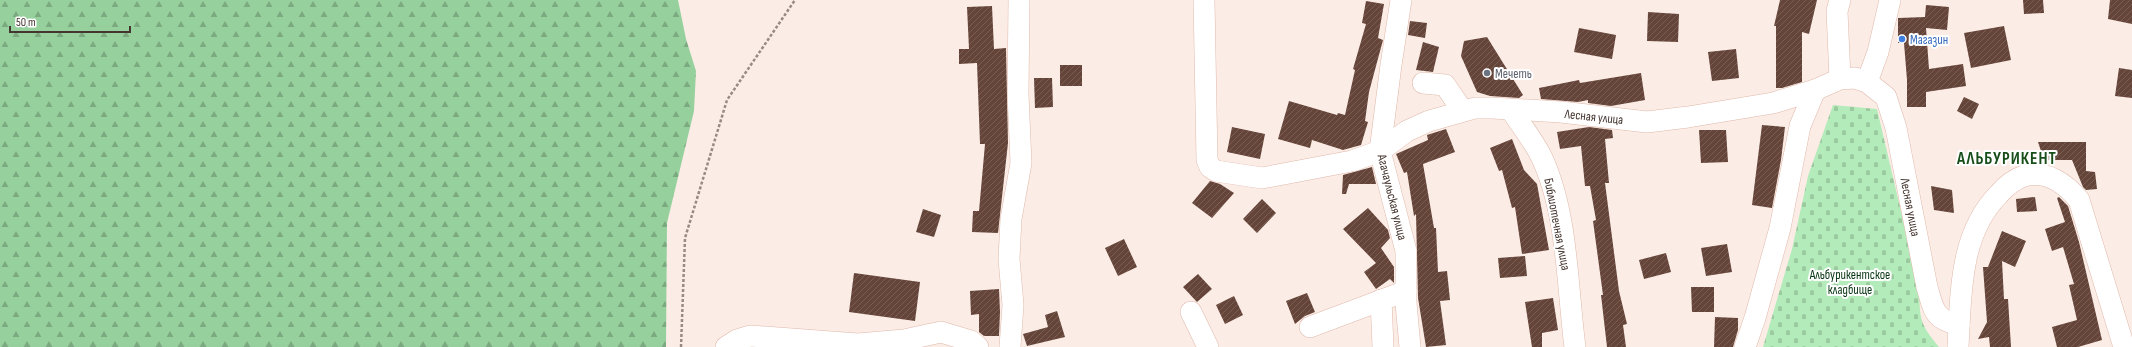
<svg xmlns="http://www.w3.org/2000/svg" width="2132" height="347" font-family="'Sofia Sans Condensed',sans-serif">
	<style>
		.forest { fill: url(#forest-firs) }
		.cemetery { fill: url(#cemetery-stones) }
		.building { fill: url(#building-hatch) }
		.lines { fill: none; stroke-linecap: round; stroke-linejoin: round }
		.minor-casing { stroke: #dfb9ab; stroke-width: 22 }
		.path { stroke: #998983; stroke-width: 2.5; stroke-dasharray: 3 2; stroke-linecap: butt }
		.minor { stroke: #fff; stroke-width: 21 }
		.shop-dot { fill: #3f7fe0; stroke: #fff; stroke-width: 1.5 }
		.worship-dot { fill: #6b7280; stroke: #fff; stroke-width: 1.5 }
		.labels { text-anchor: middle; stroke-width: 4; stroke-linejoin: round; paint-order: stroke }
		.shop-label { font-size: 13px; fill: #366cbe; stroke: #fff; text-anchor: start }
		.worship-label { font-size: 13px; fill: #5b616d; stroke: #fff; text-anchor: start }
		.street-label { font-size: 13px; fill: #44352f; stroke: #fff }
		.park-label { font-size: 13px; fill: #093614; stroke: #fff }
		.district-label { font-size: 17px; font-weight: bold; letter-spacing: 1px; fill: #184e1a; stroke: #fff }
	</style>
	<defs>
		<pattern id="forest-firs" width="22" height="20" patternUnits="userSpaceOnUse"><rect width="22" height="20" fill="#96d19d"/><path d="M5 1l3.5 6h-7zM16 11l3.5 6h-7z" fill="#7caa80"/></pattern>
		<pattern id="cemetery-stones" width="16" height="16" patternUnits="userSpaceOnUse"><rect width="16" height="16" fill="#b4ebba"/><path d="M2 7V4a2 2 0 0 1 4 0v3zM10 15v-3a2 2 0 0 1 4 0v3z" fill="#9ccaa0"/></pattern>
		<pattern id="building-hatch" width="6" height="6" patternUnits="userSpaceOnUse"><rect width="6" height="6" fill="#654539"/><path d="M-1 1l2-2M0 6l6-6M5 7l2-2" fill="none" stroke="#795e54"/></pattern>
	</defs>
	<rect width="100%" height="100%" fill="#fcece6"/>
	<path class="forest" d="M0,0h678l8,39 10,32 -2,40 -27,112 -1,124h-666z"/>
	<path class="cemetery" d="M1833,105l44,4 42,179c1,31 0,35 20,59h-176l29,-98 16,-73z"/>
	<g class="building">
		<path d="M1780,0h37l-8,34 -7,-2v50l-20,6h-6v-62h-2z"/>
		<path d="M2023,0h20l1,13 -20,1z"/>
		<path d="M2110,0h22v24l-24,-5z"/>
		<path d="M1366,1l18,3 -6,34 5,2 -14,52 -4,29 3,1 -7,23 -18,5 -31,-10 -2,8 -32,-9 11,-38 48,14 1,-2 7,2 10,-45 -2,-1 13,-45 -4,-1z"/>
		<path d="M1926,5l23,2 -2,23 -21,-2 3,41 34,-5 3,22 -40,6v15h-19v-27l-3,-37h-6v-25l27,-1z"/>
		<path d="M992,6l2,43 12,-1 2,95 -10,90 -26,-1 1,-21h6l6,-67h-5l-3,-81 -18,1v-15h10l-2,-42z"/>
		<path d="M1648,12l31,2 -1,28 -31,-1z"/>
		<path d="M1410,21l17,2 -2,15 -17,-3z"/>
		<path d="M2004,26l7,34 -40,8 -7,-35z"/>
		<path d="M1579,28l37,7 -4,24 -38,-7z"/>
		<path d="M1487,37l36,58 -4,3 -29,-2 -13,-4 -16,-36 3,-15z"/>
		<path d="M1423,42l16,5 -6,25 -17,-2z"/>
		<path d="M1736,49l3,29 -27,3 -4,-29z"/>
		<rect x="1060" y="65" width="22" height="21"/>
		<path d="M2119,68l13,2v28l-17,-2z"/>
		<path d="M1641,73l4,27 -34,6 -23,-3v-3l-10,2 -37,-3 -2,-11 40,-8 1,3z"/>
		<path d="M1034,78h18l1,29 -18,1z"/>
		<path d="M1964,97l15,7 -7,15 -15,-8z"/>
		<path d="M1762,125l23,2 -4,33 -9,48 -20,-3z"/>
		<path d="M1232,127l33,7 -5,25 -33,-7z"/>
		<path d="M1589,127l23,3 1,8 -8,1 4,44h-4l14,108 8,33 -4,1 3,22h-19l-6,-52h2l-10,-74 3,-1 -6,-34h-5l-4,-40 -21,3 -3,-17z"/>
		<path d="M1446,129l9,23 -32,12 11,64h2l2,44 9,-1 3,29 -10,1 6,44 -20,2 -8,-49 -2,-84 -2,2 -7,-44 -3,1 -8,-19 32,-14 -1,-5z"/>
		<path d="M1699,130h27l2,32 -27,1z"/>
		<path d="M1512,139l12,31 13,14 12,66 -27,4 -7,-47 -3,1 -10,-38 -3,1 -9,-23z"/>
		<path d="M2038,142h48v29l9,1 2,17 -11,1 -3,-3 -11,-27h-28z"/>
		<path d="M1372,167l4,17h-27l-3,10h-4l1,-19z"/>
		<path d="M1210,181l10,3 14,9 -22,25 -20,-15z"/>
		<path d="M1931,186l21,4 2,23 -20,-3z"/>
		<path d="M2035,197l2,14 -20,1 -1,-13z"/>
		<path d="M2059,197l9,9 11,36 23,98 -24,7h-21l-5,-20 25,-7 -8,-35 5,-1 -11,-37 -11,4 -7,-22 20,-7 -8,-24z"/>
		<path d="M1262,199l14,14 -19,20 -14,-14z"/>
		<path d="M1368,208l20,22 2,8 -9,10 13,19v16l-4,-4 -14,10 -12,-17 12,-9 -33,-34z"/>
		<path d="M923,209l18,6 -7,22 -18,-5z"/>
		<path d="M2002,231l24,10 -11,26 -13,-6 2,38h4l3,48h-21l-1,-10 -11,2 9,-17 -4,-55h5z"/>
		<path d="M1124,239l13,28 -19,9 -13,-28z"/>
		<path d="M1727,244l5,28 -26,4 -5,-28z"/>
		<path d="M1666,253l5,19 -27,7 -5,-19z"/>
		<path d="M1525,256l2,20 -27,2 -2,-20z"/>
		<path d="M854,273l66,9 -5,39 -66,-9z"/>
		<path d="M1198,274l14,15 -15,13 -14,-15z"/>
		<path d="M1691,287h23v25h-22z"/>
		<path d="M999,289l1,23 -1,24h-15l-5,-4v-18l-8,1 -1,-24z"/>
		<path d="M1307,293l8,19 -10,4 -10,8 -9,-23z"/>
		<path d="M1234,296l9,19 -18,9 -9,-19z"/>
		<path d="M1553,298l5,32 -16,3v14h-10l-7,-45z"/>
		<path d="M1057,311l8,26 -38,9 -4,-12 25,-7 -3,-12z"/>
		<path d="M1715,317l23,1v12l-5,17h-19z"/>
	</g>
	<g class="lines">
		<defs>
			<g id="minor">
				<path d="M1204,0l3,160 3,7 6,4 46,7 90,-17 28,-10 27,-20 22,-10 46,-13h17l69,4 86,10 41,-5 85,-14 42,-13 25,-11 15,-1 12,4 19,15 10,31 31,159c7,24 7,32 32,38"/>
				<path d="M1401,0l-10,65 -11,86 26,100v52l4,44"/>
				<path d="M1840,0l-3,11 3,68"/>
				<path d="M1867,82l11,-30 12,-52"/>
				<path d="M1423,83l22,2 17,25"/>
				<path d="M1511,110c10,15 22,30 30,46 27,56 26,130 34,191"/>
				<path d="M1381,300l2,47"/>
				<path d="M1191,312l17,35"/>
				<path d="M1310,327l96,-36"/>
				<path d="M726,347l11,-7 13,-4 108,8 46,-4 37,-8 30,9 7,6"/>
				<path d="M1010,347l3,-42 -4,-46 2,-40 10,-56 -3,-69 1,-94"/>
				<path d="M1745,347l10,-29 25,-90 20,-102 15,-36"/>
				<path d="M1958,347c3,-52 1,-113 41,-153 6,-7 16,-15 25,-18 22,-6 41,7 55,24l45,147"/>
			</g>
		</defs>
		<use href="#minor" class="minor-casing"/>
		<path class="path" d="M681,347l4,-109 42,-138 68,-100"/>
		<use href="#minor" class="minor"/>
	</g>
	<circle class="shop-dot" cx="1902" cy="39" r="4"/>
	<circle class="worship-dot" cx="1487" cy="73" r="4"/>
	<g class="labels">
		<g class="shop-label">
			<text x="1910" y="44">Магазин</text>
		</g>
		<g class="worship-label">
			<text x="1495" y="78">Мечеть</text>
		</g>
		<g class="street-label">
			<text transform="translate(1594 116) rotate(6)" y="5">Лесная улица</text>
			<text transform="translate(1393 197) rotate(76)" y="5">Агачаульская улица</text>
			<text transform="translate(1911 207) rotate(79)" y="5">Лесная улица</text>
			<text transform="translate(1558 224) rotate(79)" y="5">Библиотечная улица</text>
		</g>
		<g class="park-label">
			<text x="1850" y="279">Альбурикентское<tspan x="1850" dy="15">кладбище</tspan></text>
		</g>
		<g class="district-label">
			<text x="2007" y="164">АЛЬБУРИКЕНТ</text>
		</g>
	</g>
	<path d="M10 26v6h120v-6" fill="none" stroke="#44352f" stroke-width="2"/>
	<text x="16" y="26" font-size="12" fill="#44352f" stroke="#ffffff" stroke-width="3" paint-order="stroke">50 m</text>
</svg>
